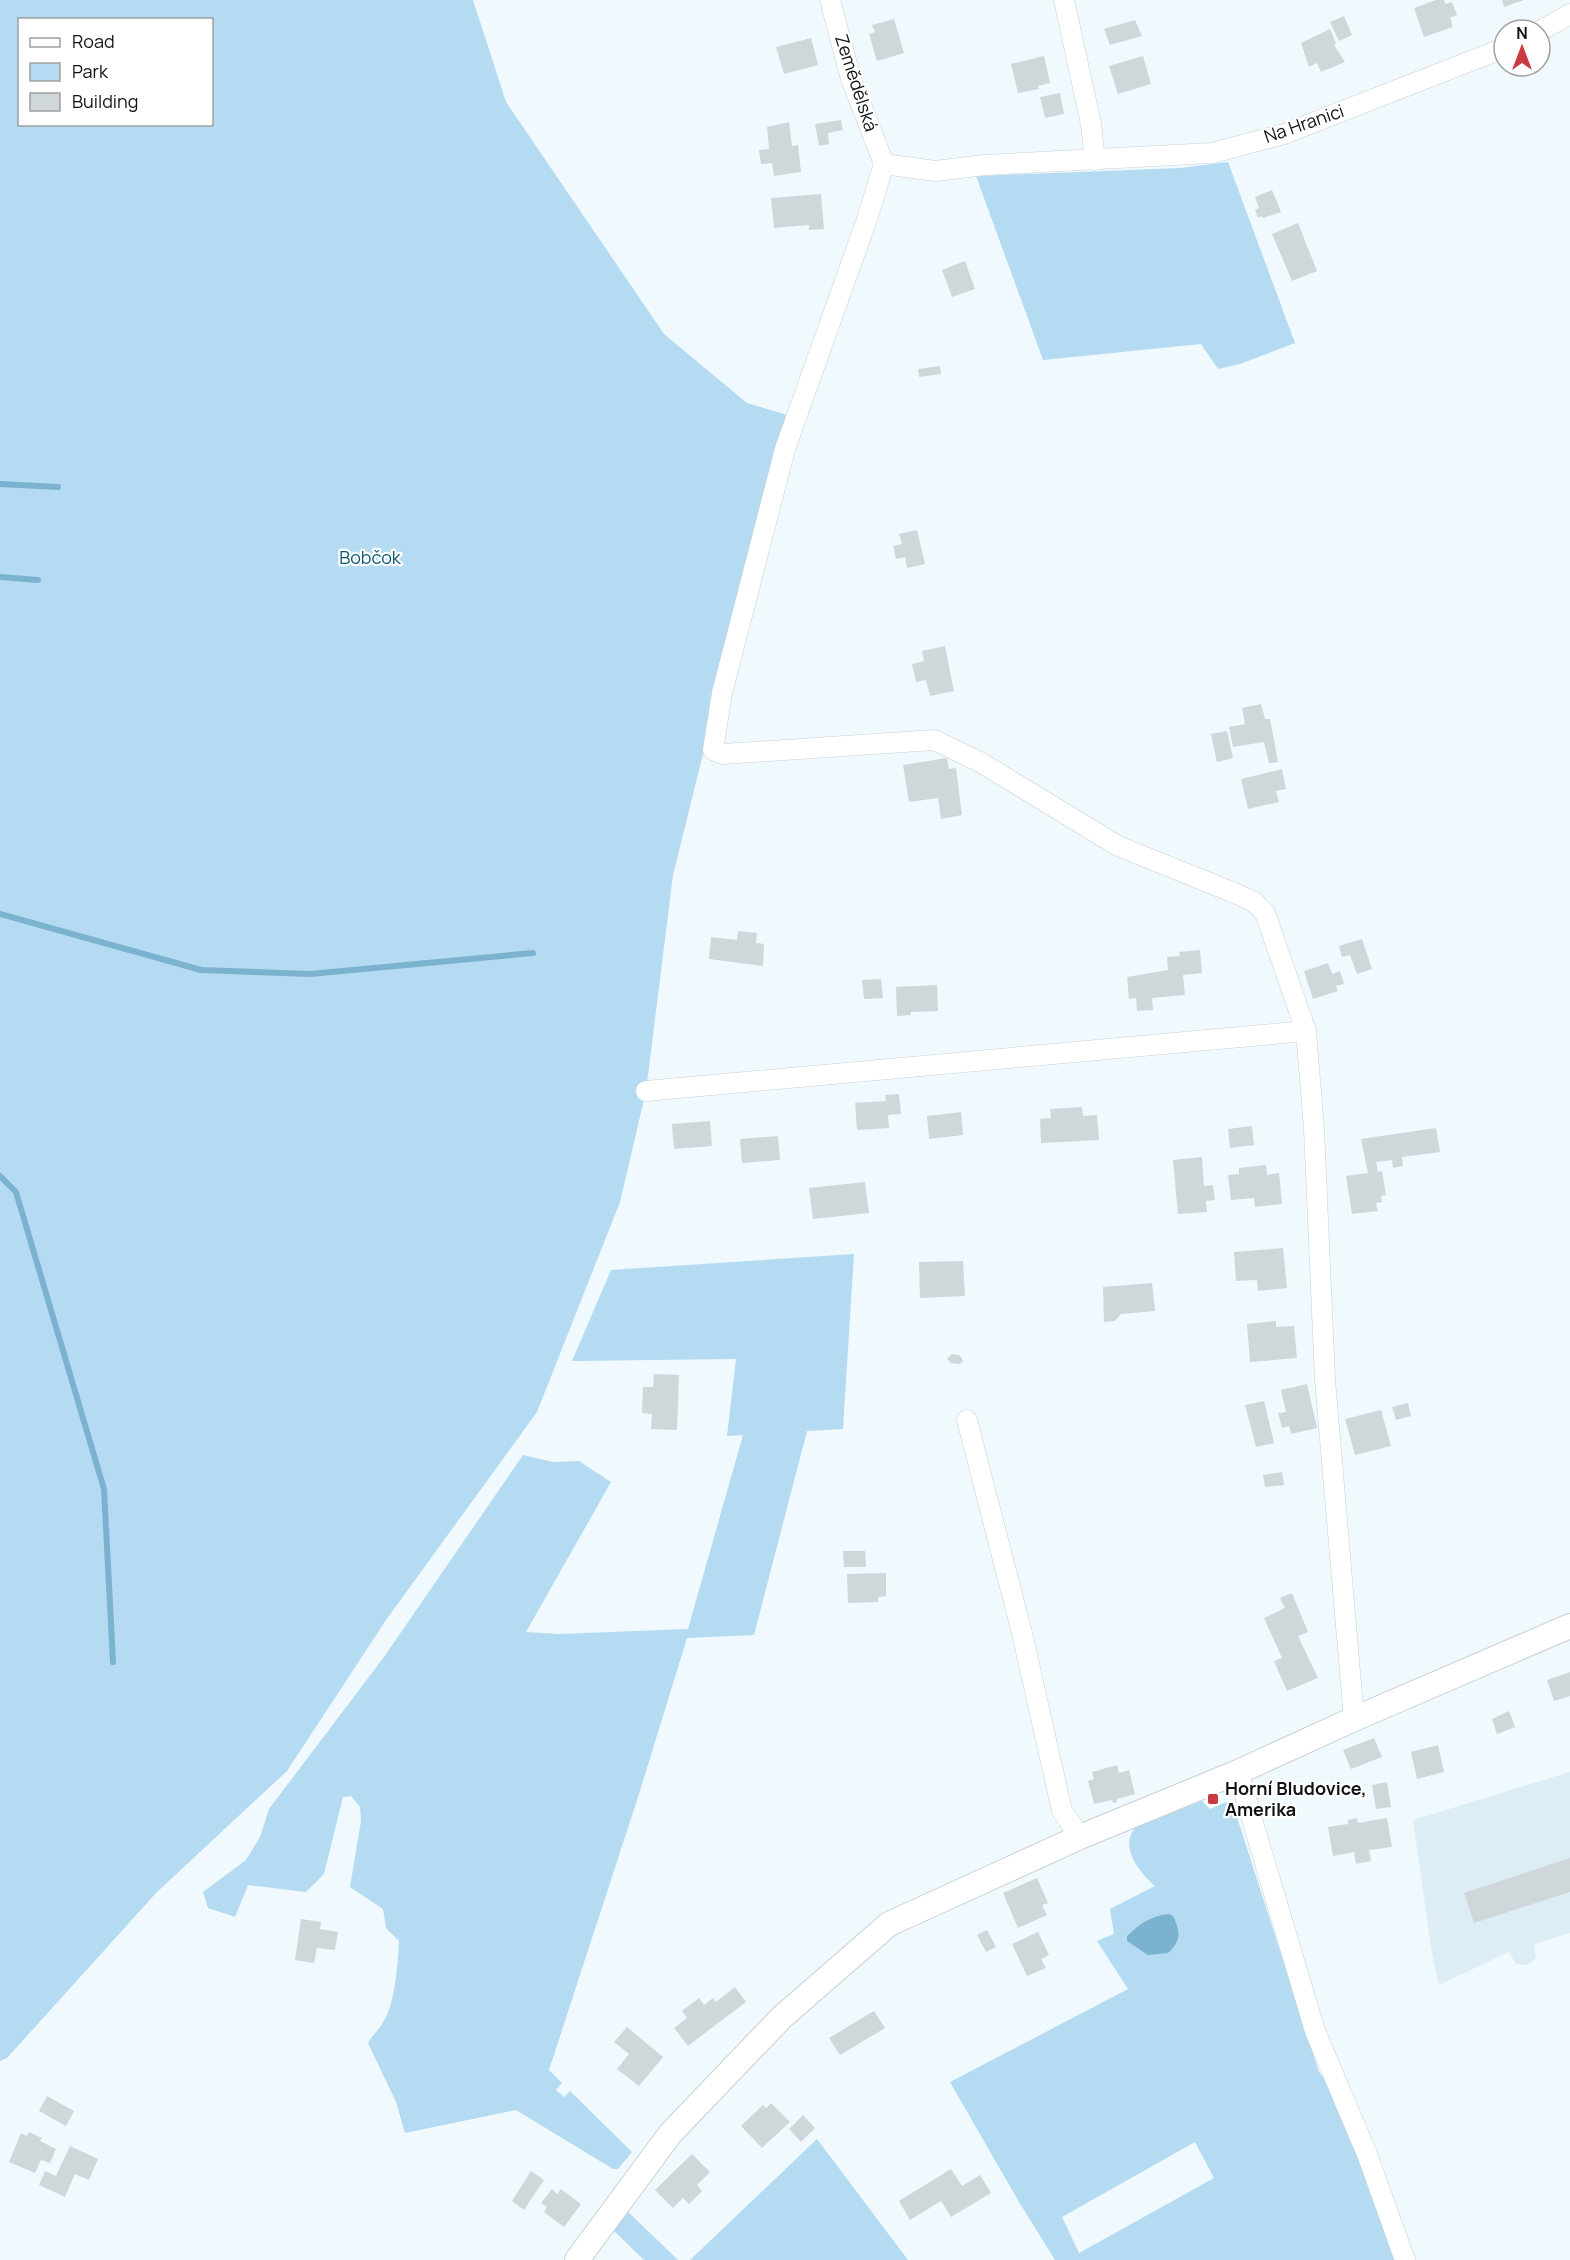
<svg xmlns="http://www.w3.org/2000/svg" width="1570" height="2260" font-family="Manrope,sans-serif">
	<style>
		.built { fill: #ddedf5 }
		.green { fill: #b4dbf1; fill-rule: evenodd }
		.water { fill: #7ab2d0 }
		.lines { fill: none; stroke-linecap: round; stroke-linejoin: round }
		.stream { stroke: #7ab2d0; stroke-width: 6 }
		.building { fill: #cfd7db }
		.minor-casing { stroke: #c8d0d4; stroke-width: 21 }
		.tertiary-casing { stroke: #c8d0d4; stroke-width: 26 }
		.minor { stroke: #fff; stroke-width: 20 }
		.tertiary { stroke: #fff; stroke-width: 24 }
		.poi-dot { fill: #ca3b41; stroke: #fff; stroke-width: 2 }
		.labels { text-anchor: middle; stroke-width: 4.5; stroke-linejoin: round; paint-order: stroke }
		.street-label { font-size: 18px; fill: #101214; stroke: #fff }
		.park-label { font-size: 18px; fill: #105776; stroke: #fff }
		.poi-label { font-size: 18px; font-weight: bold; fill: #101214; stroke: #fff; text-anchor: start }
	</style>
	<rect width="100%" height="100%" fill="#f0f9fd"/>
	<path class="built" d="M1570,1772v161l-36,11 2,14 -9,7 -11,-1 -7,-12 -70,33 -7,-31 -19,-134z"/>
	<g class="green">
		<path d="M0,0h473l33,102 158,232 83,69 40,12 -114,460 -27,216 -26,111 -83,210 -151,208 -99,151 -131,122 -149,165 -7,3zM20,20h192v104h-192z"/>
		<path d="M1228,162l67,181 -55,21 -22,5 -17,-25 -158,16 -67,-184 204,-8z"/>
		<path d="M854,1254l-11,175 -36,2 -53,204 -67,3 -48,156 -90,276 13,13 -6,7 8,7 6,-6 62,61 -14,17h-5l-97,-59 -111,23 -9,-31 -28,-59c4,-8 10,-12 14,-19 13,-17 16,-61 17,-83l-13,-13 -3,-19 -33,-22 11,-66 -1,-14 -9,-11 -8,1 -19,77 -18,18 -58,-7 -13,32 -27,-9 -5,-16 43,-32 14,-23 9,-28 115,-152 139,-202 30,7 26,-1 32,21 -85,150 33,2 129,-5 55,-194 -16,1 9,-77 -164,2 39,-91z"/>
		<path d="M1202,1801l8,8 16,-7 8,6 85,264 11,14 81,174h-356l-36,-58 -69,-120 178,-93 -31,-48 17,-7 -4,-25 45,-23c-15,-13 -38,-41 -18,-60zM1195,2142l19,36 -135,75 -17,-36z"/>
		<path d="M817,2139l91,121h-218z"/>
		<path d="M624,2208l54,52h-34l-34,-33z"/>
	</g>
	<path class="water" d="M1169,1914l4,2c8,17 8,24 -5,37l-20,2 -21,-14v-5c14,-13 23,-20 42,-22z"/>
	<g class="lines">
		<g class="stream">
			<path d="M0,484l58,3"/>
			<path d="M0,577l38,3"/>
			<path d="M0,914l201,56 109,4 223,-21"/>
			<path d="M0,1176l16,16 88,297 9,173"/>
		</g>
	</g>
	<g class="building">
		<path d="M1436,0h8l2,4 6,-2 5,13 -7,3 3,9 -29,10 -10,-29z"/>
		<path d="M1502,0h22l-20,7z"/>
		<path d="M1344,16l8,19 -13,6 -9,-19z"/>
		<path d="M894,19l10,34 -27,8 -8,-27 6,-2 -3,-7z"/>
		<path d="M1135,20l7,16 -32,9 -6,-16z"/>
		<path d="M1330,29l6,15 -2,1 11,17 -24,10 -4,-9 -8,4 -8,-24z"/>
		<path d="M811,38l7,27 -34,9 -8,-27z"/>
		<path d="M1044,56l6,27 -12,3 1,3 -21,4 -7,-29z"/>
		<path d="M1143,56l8,28 -33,10 -9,-28z"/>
		<path d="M1060,93l4,21 -19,4 -5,-21z"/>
		<path d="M841,120l2,10 -15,3 1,11 -10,2 -4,-22z"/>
		<path d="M789,122l3,24 6,-1 3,27 -27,4 -2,-13 -11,1 -2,-14 10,-1 -2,-22z"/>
		<path d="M1272,190l9,22 -18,6 -1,-2 -4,2 -3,-8 4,-2 -4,-11z"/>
		<path d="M821,194l3,35 -15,1v-5l-35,3 -3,-30z"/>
		<path d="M1298,223l19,48 -25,10 -20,-47z"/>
		<path d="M965,261l10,28 -23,8 -10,-27z"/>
		<path d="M940,366l1,8 -22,3 -1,-8z"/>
		<path d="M917,530l8,34 -18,4 -2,-11 -9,2 -3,-13 9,-2 -3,-10z"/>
		<path d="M945,646l9,45 -24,5 -4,-16 -10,2 -4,-18 12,-3 -2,-10z"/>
		<path d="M1261,704l4,15h5l8,43 -9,1 -5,-21 -31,5 -4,-20 16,-3 -3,-16z"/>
		<path d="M1227,731l6,27 -16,4 -6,-28z"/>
		<path d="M947,758l2,11 7,-1 6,47 -21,4 -3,-21 -29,4 -6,-37z"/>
		<path d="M1282,769l4,20 -10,2 3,11 -31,7 -7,-30z"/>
		<path d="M738,931l19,2 -1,10 8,1 -1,22 -54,-7 2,-22 26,3z"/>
		<path d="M1362,939l10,30 -15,5 -7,-19 -8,2 -3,-11z"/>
		<path d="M1200,950l2,23 -19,2 2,20 -33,3 1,12 -16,1 -1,-13 -7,1 -2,-22 41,-7 -1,-13 13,-1 -1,-4z"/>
		<path d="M1328,963l4,11 8,-3 4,13 -8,2 2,5 -25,8 -9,-28z"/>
		<path d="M881,979l2,19 -19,1 -2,-19z"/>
		<path d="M937,985l1,26 -27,1v3l-14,1 -1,-29z"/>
		<path d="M899,1094l2,20 -13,1 1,13 -32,2 -2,-27 31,-2 -1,-6z"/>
		<path d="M1082,1107l1,9 14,-1 2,25 -58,3 -1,-24 11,-1 -1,-9z"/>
		<path d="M961,1112l2,23 -34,4 -2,-23z"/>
		<path d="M710,1121l2,25 -38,3 -2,-25z"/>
		<path d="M1252,1126l2,19 -24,3 -2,-19z"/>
		<path d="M1436,1128l4,24 -38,5 1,9 -10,2 -1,-8 -16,2 2,10 4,-1 4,24 -5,1 1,6 -6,1 2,8 -26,3 -6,-38 22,-3 -7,-34z"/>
		<path d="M778,1136l2,24 -38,3 -2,-24z"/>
		<path d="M1202,1157l2,29 9,-1 2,15 -9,1 1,11 -29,2 -5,-54z"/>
		<path d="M1266,1165l1,10 12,-2 3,31 -27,3 -1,-9 -23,2 -3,-25 11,-1v-6z"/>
		<path d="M865,1182l4,31 -56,6 -4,-31z"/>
		<path d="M1283,1248l4,40 -29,3 -1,-11 -21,1 -2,-29z"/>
		<path d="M963,1261l2,35 -45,2 -1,-36z"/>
		<path d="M1152,1283l3,28 -34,3 -6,7 -11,1 -1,-35z"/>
		<path d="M1276,1321v6l18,-1 3,32 -47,4 -3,-38z"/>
		<path d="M952,1354l7,1 4,5 -1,3 -4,1 -7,-1 -4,-4z"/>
		<path d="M654,1374l25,1 -2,55 -26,-1 1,-15 -10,-1 1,-26h10z"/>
		<path d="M1307,1384l10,44 -26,6 -2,-8 -7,2 -4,-15 8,-1 -5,-22z"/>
		<path d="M1264,1401l10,42 -18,4 -11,-42z"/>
		<path d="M1408,1403l3,13 -15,4 -4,-13z"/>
		<path d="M1381,1410l10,36 -36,9 -10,-36z"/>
		<path d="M1282,1472l2,13 -19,2 -2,-12z"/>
		<path d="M843,1551h22l1,16h-22z"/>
		<path d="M886,1573v23l-8,1v5l-30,1 -1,-29z"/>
		<path d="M1292,1593l16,39 -10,4 20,42 -31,13 -13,-30 8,-3 -18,-40 21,-10 -5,-10z"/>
		<path d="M1570,1672v24l-16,5 -7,-21z"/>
		<path d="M1509,1711l6,16 -18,7 -5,-15z"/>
		<path d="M1374,1738l8,19 -31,12 -8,-19z"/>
		<path d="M1438,1745l6,27 -27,7 -6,-27z"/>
		<path d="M1117,1765l2,8 10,-3 6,24 -18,5v3l-4,1 -1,-3 -18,4 -6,-23 6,-2 -2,-7z"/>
		<path d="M1387,1782l4,25 -15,2 -4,-24z"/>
		<path d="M1357,1818l1,5 29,-5 5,29 -23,3 2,11 -15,3 -2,-12 -21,4 -5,-29 20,-3v-4z"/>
		<path d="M1570,1858v34l-96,31 -10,-30z"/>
		<path d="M1037,1878l11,25 -6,2 5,10 -29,13 -15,-35z"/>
		<path d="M301,1919l20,3 -1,7 18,3 -3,18 -18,-2 -3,15 -19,-3z"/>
		<path d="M987,1930l9,17 -10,5 -9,-17z"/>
		<path d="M1038,1932l11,23 -8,4 5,9 -19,8 -15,-32z"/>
		<path d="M735,1987l11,15 -58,44 -14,-18 13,-10 -5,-7 17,-13 5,7 9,-7 3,4z"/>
		<path d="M874,2011l11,17 -45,27 -11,-17z"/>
		<path d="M627,2027l36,30 -24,29 -22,-17 12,-15 -15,-12z"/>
		<path d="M47,2096l27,15 -8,15 -27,-15z"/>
		<path d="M771,2103l19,19 -28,26 -21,-22 22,-21 3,3z"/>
		<path d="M803,2115l12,13 -14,14 -12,-13z"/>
		<path d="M29,2132l13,6 -2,3 16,8 -6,14 -9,-3 -6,13 -26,-11 12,-29 6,3z"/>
		<path d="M70,2146l28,13 -9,21 -14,-6 -10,23 -26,-12 6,-14 11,5z"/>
		<path d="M692,2154l18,18 -13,13 5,6 -13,13 -6,-6 -10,10 -18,-18z"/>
		<path d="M951,2169l11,17 18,-11 11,18 -40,24 -10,-16 -31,19 -11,-19z"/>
		<path d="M531,2171l13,9 -20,30 -12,-9z"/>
		<path d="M552,2189l5,5 4,-5 20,15 -17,23 -20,-15 3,-5 -6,-4z"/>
	</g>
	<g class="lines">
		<defs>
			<g id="minor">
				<path d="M830,0l21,79 33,85"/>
				<path d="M1064,0l27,124 4,36"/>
				<path d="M1540,31l30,-17"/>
				<path d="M884,164l-18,58 -81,227 -63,244 -9,57 10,4 211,-14 46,22 138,84 119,48 17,8 11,11 41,118 8,98 11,251 29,339"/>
				<path d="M884,164l51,7 50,-6 227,-12 72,-19 220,-86"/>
				<path d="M646,1091l660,-60"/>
				<path d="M967,1420l55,213 40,178 18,26"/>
				<path d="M1238,1772l77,259 52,123 38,106"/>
			</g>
			<path id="tertiary" d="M577,2260l93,-126 111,-116 108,-94 191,-87 158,-65 116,-53 216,-93"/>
		</defs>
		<use href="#minor" class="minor-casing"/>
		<use href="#tertiary" class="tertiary-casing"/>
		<use href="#minor" class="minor"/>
		<use href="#tertiary" class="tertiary"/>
	</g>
	<rect class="poi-dot" x="1207" y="1793" width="12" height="12" rx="3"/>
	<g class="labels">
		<g class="street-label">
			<text transform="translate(856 83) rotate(72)" y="6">Zemědělská</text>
			<text transform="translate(1304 124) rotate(-19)" y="6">Na Hranici</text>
		</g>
		<g class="park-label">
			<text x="370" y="564">Bobčok</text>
		</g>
		<g class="poi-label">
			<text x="1225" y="1795">Horní Bludovice,<tspan x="1225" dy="21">Amerika</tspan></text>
		</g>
	</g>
	<rect x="18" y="18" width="195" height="108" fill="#ffffff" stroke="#9fa0a1" stroke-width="1.5"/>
	<rect x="30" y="38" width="30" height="9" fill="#ffffff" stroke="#9fa0a1" stroke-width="1.5"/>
	<text x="72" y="48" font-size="18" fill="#101214">Road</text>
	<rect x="30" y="63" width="30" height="18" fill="#b4dbf1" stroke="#9fa0a1" stroke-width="1.5"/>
	<text x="72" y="78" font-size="18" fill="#101214">Park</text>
	<rect x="30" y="93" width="30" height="18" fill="#cfd7db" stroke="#9fa0a1" stroke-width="1.5"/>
	<text x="72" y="108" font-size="18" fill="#101214">Building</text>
	<g transform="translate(1522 48)"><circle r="28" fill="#ffffff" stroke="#9fa0a1" stroke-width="1.5"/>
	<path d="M0-4.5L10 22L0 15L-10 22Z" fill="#ca3b41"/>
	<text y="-9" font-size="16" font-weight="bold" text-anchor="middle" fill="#101214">N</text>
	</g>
</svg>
